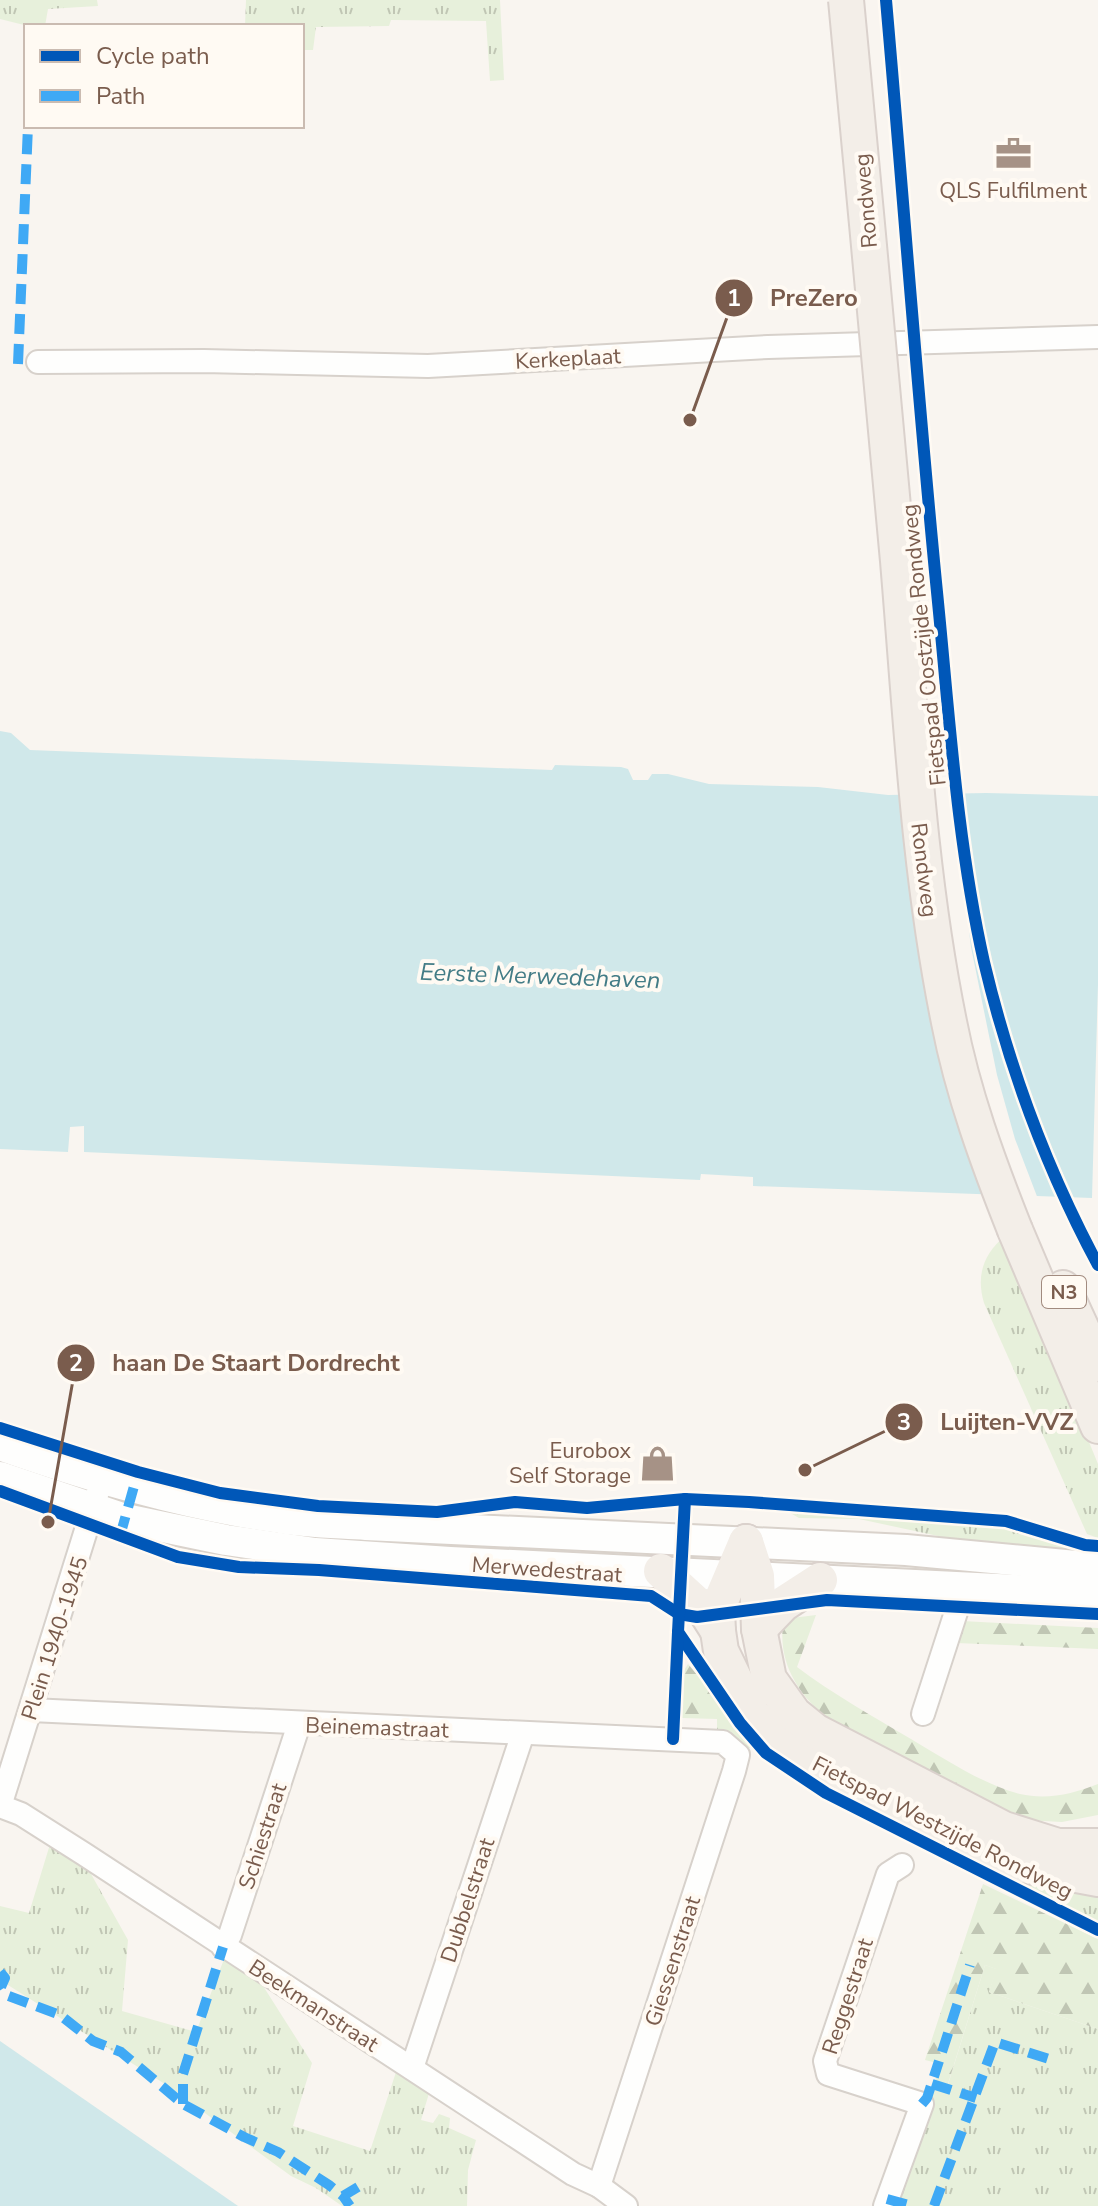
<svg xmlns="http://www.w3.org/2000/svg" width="1098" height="2206" font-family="'Nunito Sans',sans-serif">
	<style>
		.grass { fill: url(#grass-tufts) }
		.forest { fill: url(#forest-firs) }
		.water { fill: #d0e8ea }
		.pier { fill: #f9f5f0 }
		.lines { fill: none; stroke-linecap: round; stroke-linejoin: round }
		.minor-casing { stroke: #d7d1cb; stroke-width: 26 }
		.secondary-casing { stroke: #d9d2cb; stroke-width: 34 }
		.primary-casing { stroke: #dad1cc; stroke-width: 38 }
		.minor { stroke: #fefefd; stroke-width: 22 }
		.secondary { stroke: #fefefd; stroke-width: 30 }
		.primary { stroke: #f3eee8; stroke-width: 34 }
		.primary-bridge-casing { stroke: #dad1cc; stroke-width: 38; stroke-linecap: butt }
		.primary-bridge { stroke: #f3eee8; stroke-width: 34 }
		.quiet { stroke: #3fa9f5; stroke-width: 10; stroke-dasharray: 20 10; stroke-linecap: butt }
		.cycleway-casing { stroke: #fffaf3; stroke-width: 17 }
		.cycleway { stroke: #0057b8; stroke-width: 12 }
		.labels { text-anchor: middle; stroke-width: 8; stroke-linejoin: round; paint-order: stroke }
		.shield { fill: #fffaf3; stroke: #a28b7f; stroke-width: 2 }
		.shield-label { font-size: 20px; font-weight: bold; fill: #7a5c4d }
		.poi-label { font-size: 22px; fill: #7a5c4d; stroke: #fffaf3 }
		.street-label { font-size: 22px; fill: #7a5c4d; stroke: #fffaf3 }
		.water-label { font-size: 24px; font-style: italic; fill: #437c86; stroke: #fffaf3 }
		.leader { fill: none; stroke: #7a5c4d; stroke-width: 3 }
		.callout-dot { fill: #7a5c4d; stroke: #fffaf3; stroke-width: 3 }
		.mark-label { font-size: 24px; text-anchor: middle; font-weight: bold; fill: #fff }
		.callout-label { font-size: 24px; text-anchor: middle; font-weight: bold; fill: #7a5c4d; stroke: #fffaf3; stroke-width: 8; stroke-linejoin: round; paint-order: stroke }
	</style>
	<defs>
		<pattern id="grass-tufts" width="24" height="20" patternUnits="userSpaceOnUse" patternTransform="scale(2)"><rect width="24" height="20" fill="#e7f0db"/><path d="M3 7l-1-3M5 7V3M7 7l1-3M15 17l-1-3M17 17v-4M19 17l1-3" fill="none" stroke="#c0c6b4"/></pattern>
		<pattern id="forest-firs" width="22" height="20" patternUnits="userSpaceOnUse" patternTransform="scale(2)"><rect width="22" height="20" fill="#e7f0db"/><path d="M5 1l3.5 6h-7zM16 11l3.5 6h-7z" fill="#c0c6b4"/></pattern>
	</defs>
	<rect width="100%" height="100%" fill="#f9f5f0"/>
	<g class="grass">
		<path d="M0,0h97l1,6 -50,3 -3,17h-17l-28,-7z"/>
		<path d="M246,0h254l4,80 -14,1 -4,-60 -95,-1 -2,6 -73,1 -3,23h-11v-24h-57z"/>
		<path d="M1005,1236l93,228v74l-11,-4 -103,-231c-8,-27 -1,-49 21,-67z"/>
		<path d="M785,1510l163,9 54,7 76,24v6l-70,-5 -149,-32 -60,-1z"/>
		<path d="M340,1534l217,9v7l-56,5 -162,-13z"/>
		<path d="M802,1768l296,119v37z"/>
		<path d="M51,1841l35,24 42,75 -6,71 74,21 30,-78 32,24 54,85 -19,63 77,25 27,-82 33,21 -9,30 12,3 6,-9 11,4 -1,10 27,12 -8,30 -1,36h-125l-26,-18 -25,-12 -123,-90 -168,-106v-74l29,7z"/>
		<path d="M985,1965l12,4 -8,23 109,37v177h-205l41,-118 12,3z"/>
	</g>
	<g class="forest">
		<path d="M816,1615l-19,52c36,27 75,49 114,72 34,20 71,45 109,55 27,6 53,0 78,-10v31l-36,7 -38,-2 -197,-102c-30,-24 -51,-59 -43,-99z"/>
		<path d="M962,1621l136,7v21l-142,-6z"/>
		<path d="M688,1664l66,79 -5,6 -9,-8 -23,-9v-13l-35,-1 -1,-43z"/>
		<path d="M983,1884l115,55v90l-109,-37 7,-23 -11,-4 -38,122 -12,-6 6,-17 -16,-4z"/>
	</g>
	<g class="water">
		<path d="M0,731l11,2 19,17 522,20 3,-5 66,2 7,2 5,11h15l4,-6h16l41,10 109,3 70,8 98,-2 112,3v188l-6,214 -339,-12v-9l-52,-3 -1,6 -616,-28v-26l-14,1 -2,25 -68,-3z"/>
		<path d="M0,2041l238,165h-238z"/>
	</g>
	<path class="pier" d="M963,789l4,41 23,129 37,132 47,109 -14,-1 -46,-113 -34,-123 -20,-103 11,87 26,128 18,64 23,60 -53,-1 -85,-408z"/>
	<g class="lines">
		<defs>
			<g id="minor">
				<path d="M38,362l166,-1 224,5 340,-19 330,-10"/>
				<path d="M31,1710l692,32 15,13 -4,16 -135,415"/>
				<path d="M923,1714l35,-108 2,-19"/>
				<path d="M0,1806l21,8 63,40 489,320 26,12 27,20"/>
				<path d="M0,1806l97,-311"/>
				<path d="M223,1947l7,-12 69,-211"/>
				<path d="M412,2068l111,-335"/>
				<path d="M885,2206l37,-102 -94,-30 -3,-13 63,-187 14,-9"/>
			</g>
			<g id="secondary">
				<path d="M0,1445c91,32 184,60 280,73 28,5 57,5 86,7l540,25 192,18"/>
				<path d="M0,1477l125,42 101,21 89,13 135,9 648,32"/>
			</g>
			<g id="primary">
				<path d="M1015,1230l83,196"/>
				<path d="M1063,1288l35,76"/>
				<path d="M746,1542l-29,68 1,21 3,20 19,39 13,25 16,17 35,25 219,108 75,14"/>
				<path d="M746,1542l11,34 2,53 10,50 25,35 21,17 189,98 54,17h40"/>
				<path d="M661,1571l45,41 12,19"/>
				<path d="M759,1629l24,-25 37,-24"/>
			</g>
		</defs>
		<use href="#minor" class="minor-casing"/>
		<use href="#secondary" class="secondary-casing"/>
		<use href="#primary" class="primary-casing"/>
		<use href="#minor" class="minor"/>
		<use href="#secondary" class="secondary"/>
		<use href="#primary" class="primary"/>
		<defs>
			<path id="primary-bridge" d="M846,0c17,187 36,374 52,561 13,154 20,309 51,461 14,72 39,140 66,208"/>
		</defs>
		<use href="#primary-bridge" class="primary-bridge-casing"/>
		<use href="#primary-bridge" class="primary-bridge"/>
		<g class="quiet">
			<path d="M18,364l10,-238"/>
			<path d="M120,1536l18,-64"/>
			<path d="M0,1972l5,6 -4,9 5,8 54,20 33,26 28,11 62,52 61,33 34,15 51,33 14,11 7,10"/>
			<path d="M942,2052l28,-87"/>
			<path d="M932,2084l44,14"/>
			<path d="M183,2104v-30l40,-127"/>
			<path d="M922,2104l5,-6 12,-37"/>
			<path d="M343,2196l15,-9"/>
			<path d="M887,2199l25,7"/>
			<path d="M934,2206l61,-164 54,17"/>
		</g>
		<defs>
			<g id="cycleway">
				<path d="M886,0c17,194 31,388 50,582 13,127 20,256 48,380 25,105 63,208 114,303"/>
				<path d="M0,1428l138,44 82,21 98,13 119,6 78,-10 72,6 98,-9 64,3 257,19 79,24 13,1"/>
				<path d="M0,1491l178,66 61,10 80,3 332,26 28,18 18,3 130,-17 271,14"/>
				<path d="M685,1499l-7,133 62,91 26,30 60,40 272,137"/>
				<path d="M673,1739l5,-107"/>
			</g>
		</defs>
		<use href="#cycleway" class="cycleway-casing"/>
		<use href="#cycleway" class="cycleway"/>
	</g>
	<defs>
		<symbol id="office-bare" viewBox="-9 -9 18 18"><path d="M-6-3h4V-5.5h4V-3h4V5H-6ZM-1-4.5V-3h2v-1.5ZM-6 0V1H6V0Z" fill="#a69286" stroke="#fffaf3" stroke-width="2.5" paint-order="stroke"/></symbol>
		<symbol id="shop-bare" viewBox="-9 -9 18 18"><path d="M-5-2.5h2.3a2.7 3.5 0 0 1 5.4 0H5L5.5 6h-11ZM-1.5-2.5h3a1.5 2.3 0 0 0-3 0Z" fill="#a69286" stroke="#fffaf3" stroke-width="2.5" paint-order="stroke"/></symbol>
	</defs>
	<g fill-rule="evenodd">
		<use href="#office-bare" x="988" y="128" width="51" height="51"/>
		<use href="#shop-bare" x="632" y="1438" width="51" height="51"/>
	</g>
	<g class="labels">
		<rect class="shield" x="1042" y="1276" width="44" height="32" rx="6"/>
		<g class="shield-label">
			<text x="1064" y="1299">N3</text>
		</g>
		<g class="poi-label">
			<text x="1013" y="198">QLS Fulfilment</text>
			<text x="631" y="1458" text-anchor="end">Eurobox<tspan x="631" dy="25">Self Storage</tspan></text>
		</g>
		<g class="street-label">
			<text transform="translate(865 201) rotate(-95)" y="8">Rondweg</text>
			<text transform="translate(568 358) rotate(-3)" y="8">Kerkeplaat</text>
			<text transform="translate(923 645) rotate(-96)" y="8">Fietspad Oostzijde Rondweg</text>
			<text transform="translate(925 870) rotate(83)" y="8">Rondweg</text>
			<text transform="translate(547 1569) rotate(4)" y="8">Merwedestraat</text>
			<text transform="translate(54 1638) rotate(-72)" y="8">Plein 1940-1945</text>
			<text transform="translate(377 1727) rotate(2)" y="8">Beinemastraat</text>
			<text transform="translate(943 1827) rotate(27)" y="8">Fietspad Westzijde Rondweg</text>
			<text transform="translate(262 1836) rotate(-72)" y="8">Schiestraat</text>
			<text transform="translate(467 1900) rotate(-72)" y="8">Dubbelstraat</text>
			<text transform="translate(672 1961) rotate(-72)" y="8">Giessenstraat</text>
			<text transform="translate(847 1996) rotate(-72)" y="8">Reggestraat</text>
			<text transform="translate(314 2005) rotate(33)" y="8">Beekmanstraat</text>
		</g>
		<g class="water-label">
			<text transform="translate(540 976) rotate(2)" y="8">Eerste Merwedehaven</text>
		</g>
	</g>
	<path class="leader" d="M690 420L734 298M48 1522L76 1363M805 1470L904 1422"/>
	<g class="callout-dot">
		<circle cx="690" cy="420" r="8"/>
		<circle cx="48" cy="1522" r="8"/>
		<circle cx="805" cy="1470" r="8"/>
		<circle cx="734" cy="298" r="20"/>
		<circle cx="76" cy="1363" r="20"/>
		<circle cx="904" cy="1422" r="20"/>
	</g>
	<g class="mark-label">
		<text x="734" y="306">1</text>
		<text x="76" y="1371">2</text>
		<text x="904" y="1430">3</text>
	</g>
	<g class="callout-label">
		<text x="814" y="306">PreZero</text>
		<text x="256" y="1371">haan De Staart Dordrecht</text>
		<text x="1007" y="1430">Luijten-VVZ</text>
	</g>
	<rect x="24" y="24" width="280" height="104" fill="#fffaf3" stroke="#cabbb1" stroke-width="2"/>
	<rect x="40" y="50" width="40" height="12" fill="#0057b8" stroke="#cabbb1" stroke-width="2"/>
	<text x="96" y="64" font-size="24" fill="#7a5c4d">Cycle path</text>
	<rect x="40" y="90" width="40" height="12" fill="#3fa9f5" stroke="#cabbb1" stroke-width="2"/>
	<text x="96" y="104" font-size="24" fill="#7a5c4d">Path</text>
</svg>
